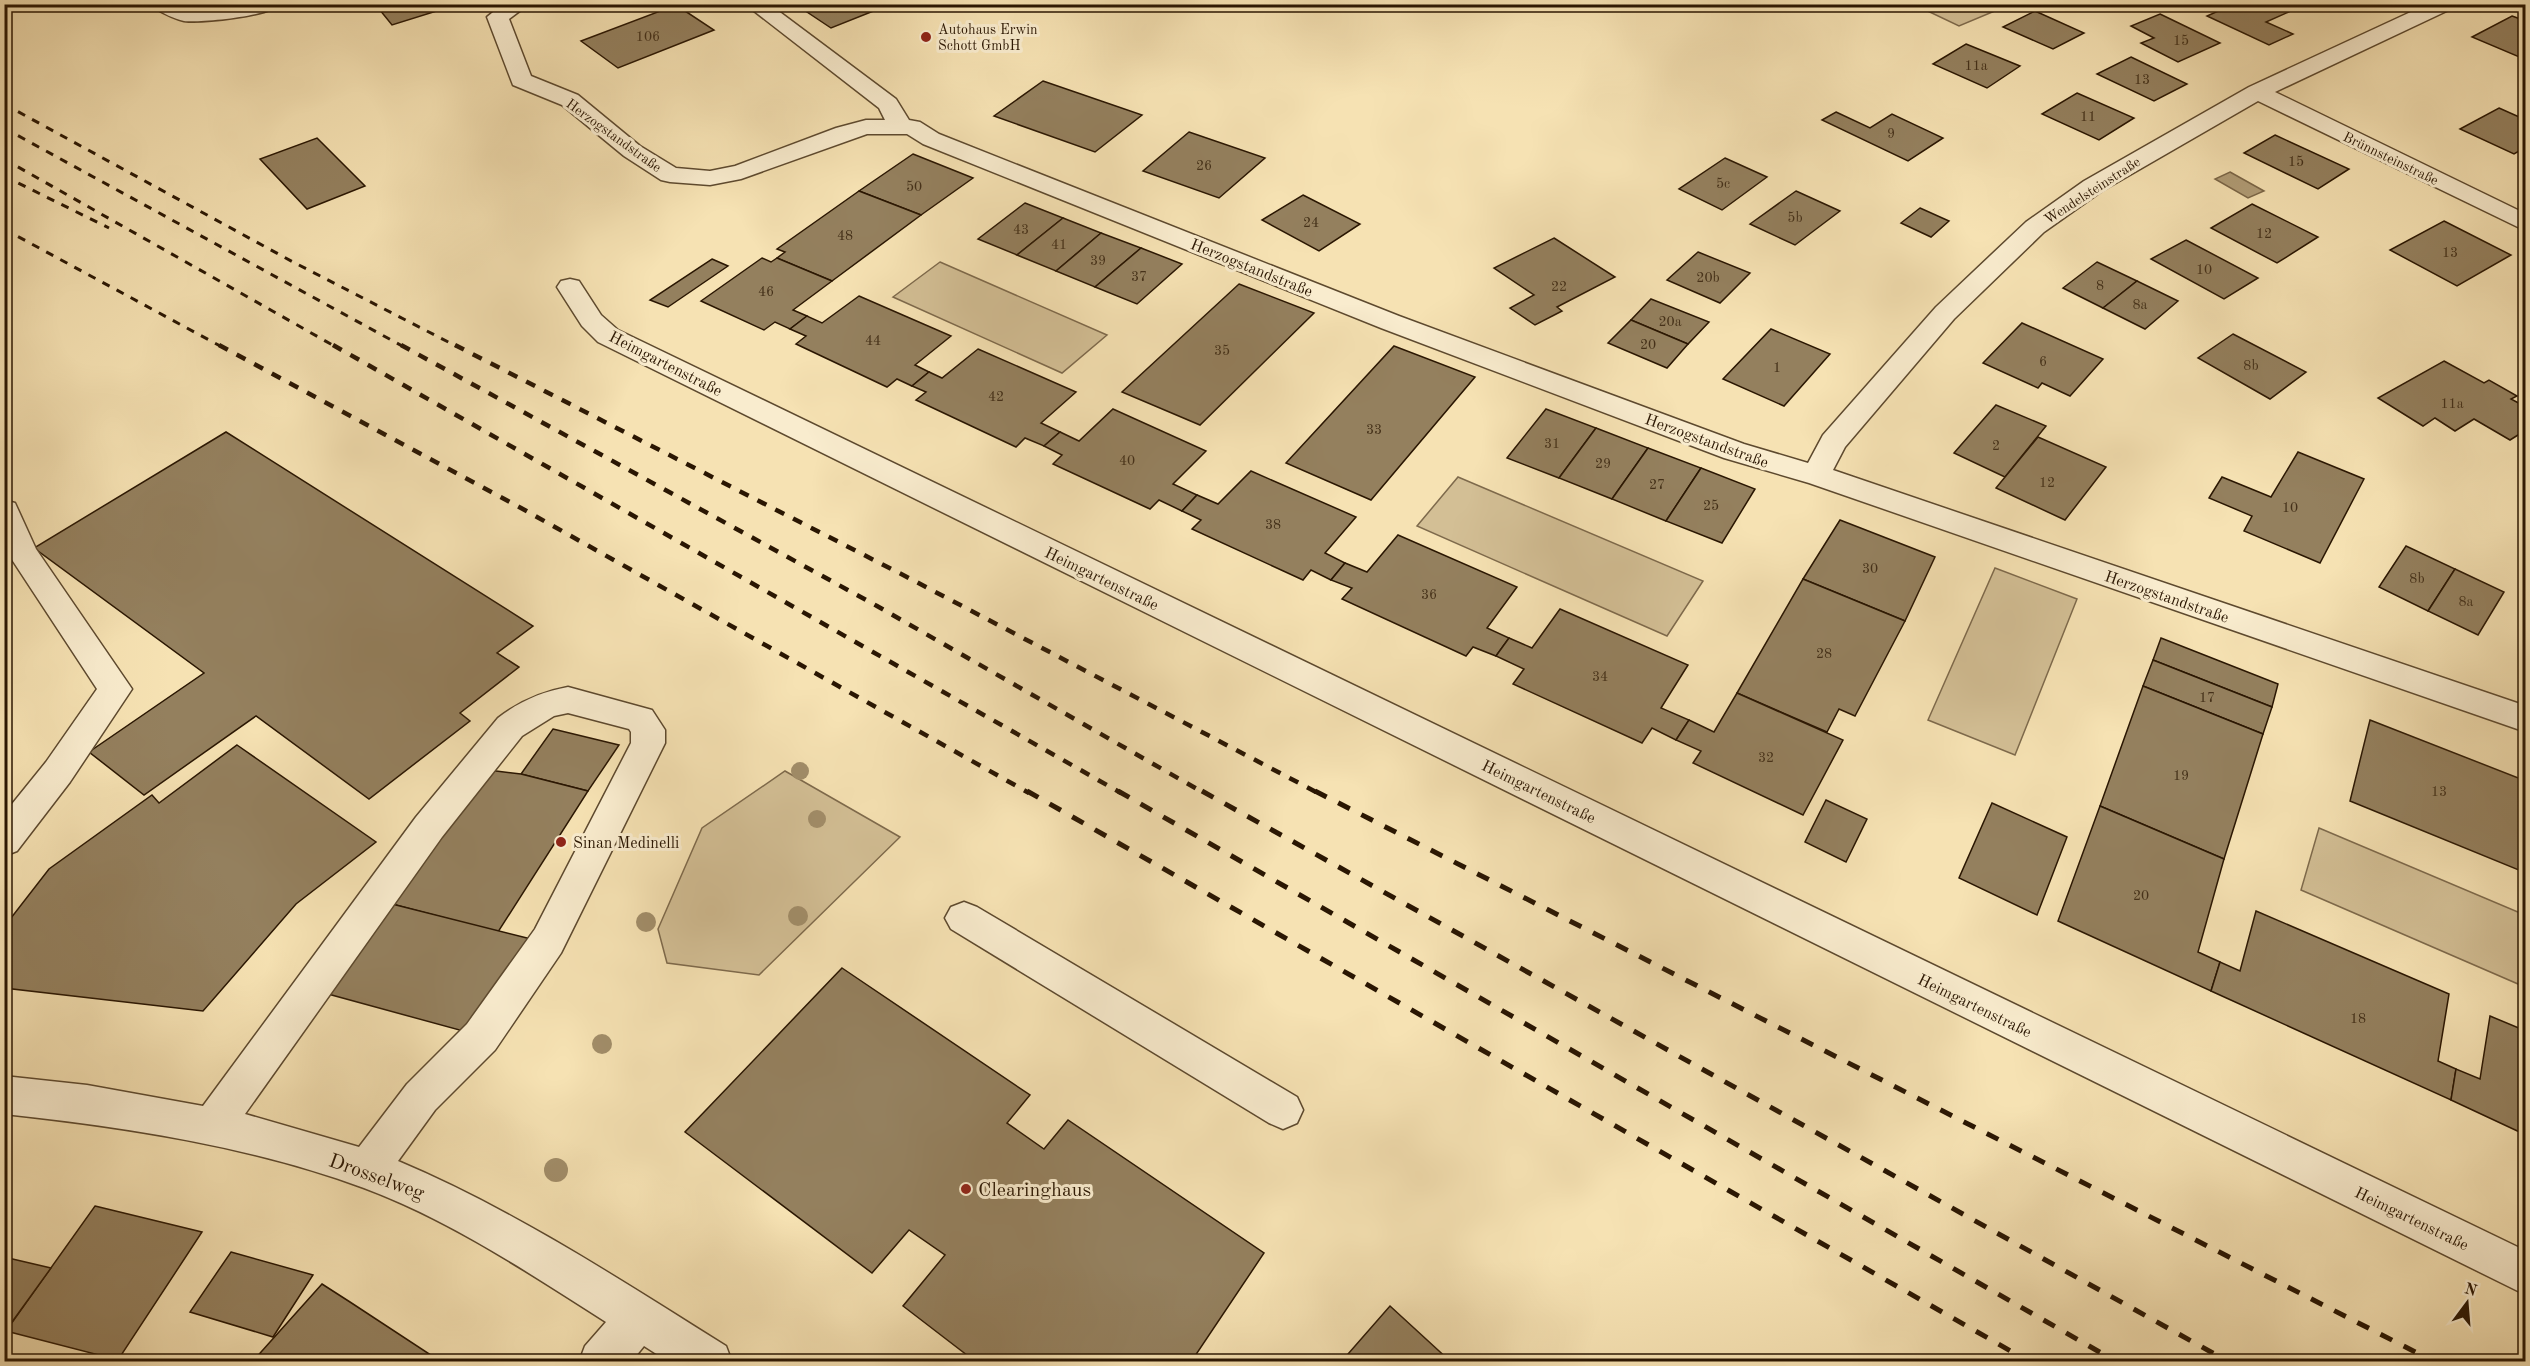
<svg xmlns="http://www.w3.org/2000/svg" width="2530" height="1366" font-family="'Old Standard TT',serif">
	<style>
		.green { fill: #d3bf95; stroke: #7e6a4c; stroke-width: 1.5 }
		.water { fill: #b19d77; stroke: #7b6748; stroke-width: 1.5 }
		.building { fill: #94805e; stroke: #2a1602; stroke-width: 1.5 }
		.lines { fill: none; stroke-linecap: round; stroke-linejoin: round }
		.minor-casing { stroke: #5d492e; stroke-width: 3 }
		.minor { fill: #f9ecce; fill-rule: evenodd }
		.rail-far2 { stroke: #2a1602; stroke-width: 3; stroke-dasharray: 8 8; stroke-linecap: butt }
		.rail-far1 { stroke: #2a1602; stroke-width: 4.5; stroke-dasharray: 10 10; stroke-linecap: butt }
		.rail { stroke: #2a1602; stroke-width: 5; stroke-dasharray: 13 13; stroke-linecap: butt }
		.tree { fill: #a28e6a }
		.poi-dot { fill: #8f2418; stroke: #f9ecce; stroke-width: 2 }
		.labels { text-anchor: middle; stroke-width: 6; stroke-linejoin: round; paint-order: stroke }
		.far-poi-label { font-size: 14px; fill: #2a1602; stroke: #f9ecce; text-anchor: start }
		.number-label { font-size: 14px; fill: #443019 }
		.far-street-label { font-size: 14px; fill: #2a1602; stroke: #f9ecce }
		.street-label { font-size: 16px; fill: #2a1602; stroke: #f9ecce }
		.poi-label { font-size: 16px; fill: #2a1602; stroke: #f9ecce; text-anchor: start }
		.near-street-label { font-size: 20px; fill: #2a1602; stroke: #f9ecce }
		.near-poi-label { font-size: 20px; fill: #2a1602; stroke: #f9ecce; text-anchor: start }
	</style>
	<rect width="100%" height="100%" fill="#f6e2b3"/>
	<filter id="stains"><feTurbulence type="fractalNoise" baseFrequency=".00333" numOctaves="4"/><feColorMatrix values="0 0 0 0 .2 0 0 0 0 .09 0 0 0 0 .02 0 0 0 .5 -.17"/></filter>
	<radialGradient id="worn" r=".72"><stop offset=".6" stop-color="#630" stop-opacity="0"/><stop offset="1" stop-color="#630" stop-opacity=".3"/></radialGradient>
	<g class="green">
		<path d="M1915,5h94l-50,21z"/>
		<path d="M940,262l167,73 -45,38 -169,-76z"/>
		<path d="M1458,477l245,104 -36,55 -250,-110z"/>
		<path d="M1995,568l82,31 -62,156 -87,-35z"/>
		<path d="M785,771l115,66 -141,138 -92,-12 -9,-34 44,-101z"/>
		<path d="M2319,828l206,87v72l-224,-97z"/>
	</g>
	<path class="water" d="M2230,172l34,19 -16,7 -33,-19z"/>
	<g class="building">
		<path d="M375,4h84l-67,21z"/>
		<path d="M795,4h73l8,6 -45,18z"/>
		<path d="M2234,4h48l11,6 -27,12 27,12 -24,11 -62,-29z"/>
		<path d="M676,5l38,25 -96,38 -37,-27z"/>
		<path d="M2035,11l49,22 -31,16 -50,-22z"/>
		<path d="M2160,14l60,29 -42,19 -37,-19 13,-5 -23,-12z"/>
		<path d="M2512,16l14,5 -2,38 -52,-22z"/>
		<path d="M1966,44l54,22 -33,22 -54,-24z"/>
		<path d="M2131,57l56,27 -33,17 -57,-27z"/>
		<path d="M1043,81l99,34 -47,37 -101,-36z"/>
		<path d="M2077,93l57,25 -35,22 -57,-26z"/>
		<path d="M2499,108l27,12v27l-12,7 -54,-25z"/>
		<path d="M1836,112l34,16 22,-14 51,24 -35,23 -86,-41z"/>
		<path d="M1189,132l76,26 -46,40 -76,-27z"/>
		<path d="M2275,135l74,34 -31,20 -74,-36z"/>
		<path d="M317,138l48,48 -58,23 -47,-50z"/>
		<path d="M913,154l60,24 -52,37 -62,-24z"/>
		<path d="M1725,158l42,19 -45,33 -43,-21z"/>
		<path d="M859,191l62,24 -89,66 -55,-23 8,-6 -8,-3z"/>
		<path d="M1796,191l44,20 -45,34 -45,-21z"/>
		<path d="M1303,195l57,29 -41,27 -57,-31z"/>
		<path d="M1025,203l38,15 -46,37 -39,-16z"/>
		<path d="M2252,204l66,33 -41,26 -66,-35z"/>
		<path d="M1920,208l29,13 -18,16 -30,-14z"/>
		<path d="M1063,218l38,15 -45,38 -39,-16z"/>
		<path d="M2444,221l67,34 -54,31 -67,-36z"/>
		<path d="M1101,233l40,15 -46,39 -39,-16z"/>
		<path d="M1554,238l61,39 -58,30 5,4 -27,14 -25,-17 24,-13 -40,-27z"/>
		<path d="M2186,240l72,38 -34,21 -73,-40z"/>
		<path d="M1141,248l41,16 -45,40 -42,-17z"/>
		<path d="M1698,252l52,21 -30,30 -53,-23z"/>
		<path d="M762,258l9,4 6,-4 55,23 -39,29 14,6 -17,13 -15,-7 -11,8 -63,-29z"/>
		<path d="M712,259l16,7 -60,41 -18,-7z"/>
		<path d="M2097,262l40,19 -34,27 -40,-20z"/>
		<path d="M2137,281l41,20 -33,28 -42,-21z"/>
		<path d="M1239,284l75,29 -114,112 -78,-33z"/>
		<path d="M859,296l92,40 -36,29 14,7 -17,14 -15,-7 -10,8 -91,-43 10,-8 -16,-7 17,-13 15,7z"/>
		<path d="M1651,299l58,23 -21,22 -57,-24z"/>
		<path d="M1631,320l57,24 -21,24 -59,-25z"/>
		<path d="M2022,323l81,36 -33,37 -28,-13 -4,5 -55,-25z"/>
		<path d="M1771,329l59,25 -46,52 -61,-27z"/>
		<path d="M2233,334l73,38 -36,27 -72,-41z"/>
		<path d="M1394,346l81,31 -104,123 -85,-37z"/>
		<path d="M978,349l98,43 -35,31 19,9 -16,14 -19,-8 -9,9 -100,-47 10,-8 -14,-6 17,-14 13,6z"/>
		<path d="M2444,361l40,22 5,-3 28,16 -6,3 15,8v23l-16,10 -36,-21 -19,12 -20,-13 -12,8 -45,-28z"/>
		<path d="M1996,405l50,21 -41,51 -51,-24z"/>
		<path d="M1113,409l93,42 -33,33 24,11 -15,16 -23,-11 -9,9 -97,-45 9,-9 -18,-9 16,-14 19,9z"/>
		<path d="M1546,409l50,19 -37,50 -52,-20z"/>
		<path d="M1596,428l52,20 -36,51 -53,-21z"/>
		<path d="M226,432l307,194 -36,27 22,14 -59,46 10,8 -101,78 -113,-83 -112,79 -55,-43 115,-79 -170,-125z"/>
		<path d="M2038,437l68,30 -41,53 -69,-32z"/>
		<path d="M1648,448l53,20 -35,53 -54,-22z"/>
		<path d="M2298,452l66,27 -44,84 -76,-32 8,-15 -43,-18 13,-21 49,20z"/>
		<path d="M1701,468l54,21 -33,54 -56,-22z"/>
		<path d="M1251,471l105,46 -31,36 20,10 -14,17 -20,-10 -8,10 -111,-51 9,-9 -19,-9 15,-16 21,9z"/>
		<path d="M1840,520l95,37 -30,64 -102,-42z"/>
		<path d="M1398,535l119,52 -30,41 22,10 -13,18 -23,-9 -7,9 -124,-57 10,-11 -21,-8 14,-17 22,9z"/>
		<path d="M2406,546l49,23 -27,42 -49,-24z"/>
		<path d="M2455,569l49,23 -26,43 -50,-24z"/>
		<path d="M1803,579l102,42 -50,95 -16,-7 -12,23 -90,-39z"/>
		<path d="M1560,609l128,56 -27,43 28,12 -13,20 -24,-12 -10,15 -129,-59 11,-15 -28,-13 13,-18 23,10z"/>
		<path d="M2161,638l117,46 -6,23 -119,-47z"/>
		<path d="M2153,660l119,47 -9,27 -120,-48z"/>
		<path d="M2143,686l120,48 -39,125 -124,-53z"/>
		<path d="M1737,693l106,47 -40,75 -110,-52 8,-12 -25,-11 13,-20 25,12z"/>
		<path d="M2370,720l156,61v92l-176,-72z"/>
		<path d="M553,729l66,16 -31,46 -67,-17z"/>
		<path d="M237,745l139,97 -80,62 -93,107 -199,-23v-61l45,-58 103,-74 7,8z"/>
		<path d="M488,770l33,4 67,17 -90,141 -106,-28z"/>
		<path d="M1826,800l41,19 -21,43 -41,-20z"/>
		<path d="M1992,803l75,34 -30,78 -78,-37z"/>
		<path d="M2100,806l124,53 -26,93 22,10 -9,29 -153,-70z"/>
		<path d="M392,904l143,36 -61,94 -146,-40z"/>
		<path d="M2256,911l193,83 -11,67 18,8 -5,31 -240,-109 9,-29 20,9z"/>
		<path d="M842,968l188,127 -23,28 37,26 24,-29 196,133 -73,109h-215l-73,-56 42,-51 -36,-25 -37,43 -187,-141z"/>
		<path d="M2490,1016l36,15v104l-75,-35 5,-31 24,10z"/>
		<path d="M95,1206l107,26 -84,128 -112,-29z"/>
		<path d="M231,1252l82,23 -40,62 -83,-25z"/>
		<path d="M4,1257l47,11 -47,65z"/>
		<path d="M322,1284l28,18 90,59 -188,1z"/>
		<path d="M1390,1306l61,56h-110z"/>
	</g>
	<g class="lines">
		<defs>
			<g id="minor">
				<path d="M151,4h29l9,4 43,-4h48c-8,12 -80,19 -96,17 -10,-2 -21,-8 -30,-13z"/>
				<path d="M503,4h26l-20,15 22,57 47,19 62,51 36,22 34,3 25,-5 101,-38 30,-8h19l-6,-12 -134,-104h24l127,95 13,21 11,2 19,12 460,182 345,128 64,19 15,-28 113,-128 90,-85 58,-41 165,-94 179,-83h28l-3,4 -178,84 251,122v17l-268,-130 -156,90 -58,41 -90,87 -109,128 -12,23 693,236v26l-717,-249 -85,-25 -343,-130 -458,-184 -16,-10h-40l-126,45 -31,6 -40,-3 -9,-2 -37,-24 -62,-51 -49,-20 -26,-68z"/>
				<path d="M570,279l9,2 22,34 17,15 1908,921v44l-1928,-953 -16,-16 -25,-39 4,-6z"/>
				<path d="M4,500l11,3 21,46 96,140 -62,93 -53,69 -13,5v-42l42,-52 51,-73 -90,-137 -3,-5z"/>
				<path d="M568,687l84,23 13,20v13l-104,210 -66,97 -60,60 -37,51c116,49 221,118 328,185l6,16h-63l-25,-16 -13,16h-52l6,-16 21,-24c-77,-49 -156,-102 -242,-134 -113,-42 -240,-61 -360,-74v-38l83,9 116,21 213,-289 82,-99c22,-17 43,-26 70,-31zM568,713l61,16 2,3v11l-96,186 -68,95 -60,60 -48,63 -114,-33 197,-277 80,-101 32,-20z"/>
				<path d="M964,902l13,5 320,190 6,13 -6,13 -14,6 -14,-6 -318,-194 -6,-11 6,-11z"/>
			</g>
		</defs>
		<use href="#minor" class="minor-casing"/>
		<use href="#minor" class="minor"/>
		<g class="rail-far2">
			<path d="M4,104l289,158 165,85"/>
			<path d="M4,128l400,219"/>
			<path d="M4,159l332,188"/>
			<path d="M4,176l105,52"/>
			<path d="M4,229l218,118"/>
		</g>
		<g class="rail-far1">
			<path d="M219,345l302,163 508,285"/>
			<path d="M333,345l788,448"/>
			<path d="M401,345l476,261 327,187"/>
			<path d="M455,345l450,231 413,217"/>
		</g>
		<g class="rail">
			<path d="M1027,791l1003,571"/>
			<path d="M1118,791l999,571"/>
			<path d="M1202,791l1027,571"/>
			<path d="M1315,791l1120,571"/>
		</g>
	</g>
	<g class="tree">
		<circle cx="800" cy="771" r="9"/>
		<circle cx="817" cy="819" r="9"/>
		<circle cx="798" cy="916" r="10"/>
		<circle cx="646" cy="922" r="10"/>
		<circle cx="602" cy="1044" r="10"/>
		<circle cx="556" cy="1170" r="12"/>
	</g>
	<g class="poi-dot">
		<circle cx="926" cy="37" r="6"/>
		<circle cx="561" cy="842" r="6"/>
		<circle cx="966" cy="1189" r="6"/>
	</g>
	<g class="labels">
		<g class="far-poi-label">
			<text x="938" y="34">Autohaus Erwin<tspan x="938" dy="16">Schott GmbH</tspan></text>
		</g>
		<g class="number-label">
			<text x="648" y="41">106</text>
			<text x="2181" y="45">15</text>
			<text x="1976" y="70">11a</text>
			<text x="2142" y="84">13</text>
			<text x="2088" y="121">11</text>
			<text x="1891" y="138">9</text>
			<text x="2296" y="166">15</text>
			<text x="1204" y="170">26</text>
			<text x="1723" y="188">5c</text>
			<text x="914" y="191">50</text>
			<text x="1795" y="222">5b</text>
			<text x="1311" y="227">24</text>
			<text x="1021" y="234">43</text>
			<text x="2264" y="238">12</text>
			<text x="845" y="240">48</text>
			<text x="1059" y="249">41</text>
			<text x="2450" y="257">13</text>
			<text x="1098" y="265">39</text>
			<text x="2204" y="274">10</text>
			<text x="1139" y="281">37</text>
			<text x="1708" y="282">20b</text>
			<text x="2100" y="290">8</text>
			<text x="1559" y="291">22</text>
			<text x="766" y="296">46</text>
			<text x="2140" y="309">8a</text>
			<text x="1670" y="326">20a</text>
			<text x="873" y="345">44</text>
			<text x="1648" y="349">20</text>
			<text x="1222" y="355">35</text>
			<text x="2043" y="366">6</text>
			<text x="2251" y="370">8b</text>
			<text x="1777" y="372">1</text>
			<text x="996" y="401">42</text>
			<text x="2452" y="408">11a</text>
			<text x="1374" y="434">33</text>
			<text x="1552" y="448">31</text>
			<text x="1996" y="450">2</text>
			<text x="1127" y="465">40</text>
			<text x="1603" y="468">29</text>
			<text x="2047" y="487">12</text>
			<text x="1657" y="489">27</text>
			<text x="1711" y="510">25</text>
			<text x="2290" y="512">10</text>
			<text x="1273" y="529">38</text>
			<text x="1870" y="573">30</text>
			<text x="2417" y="583">8b</text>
			<text x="1429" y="599">36</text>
			<text x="2466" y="606">8a</text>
			<text x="1824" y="658">28</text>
			<text x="1600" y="681">34</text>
			<text x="2207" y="702">17</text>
			<text x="1766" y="762">32</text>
			<text x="2181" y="780">19</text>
			<text x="2439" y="796">13</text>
			<text x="2141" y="900">20</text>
			<text x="2358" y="1023">18</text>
		</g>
		<g class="far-street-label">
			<text transform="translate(614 135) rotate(36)" y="5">Herzogstandstraße</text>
			<text transform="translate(2391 158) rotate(26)" y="5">Brünnsteinstraße</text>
			<text transform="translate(2092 190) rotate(-33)" y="5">Wendelsteinstraße</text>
		</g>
		<g class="street-label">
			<text transform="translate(1252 267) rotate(22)" y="6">Herzogstandstraße</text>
			<text transform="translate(666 363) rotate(27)" y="6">Heimgartenstraße</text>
			<text transform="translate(1707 440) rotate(20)" y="6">Herzogstandstraße</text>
			<text transform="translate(1102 578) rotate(26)" y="6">Heimgartenstraße</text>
			<text transform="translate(2167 596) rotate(19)" y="6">Herzogstandstraße</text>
			<text transform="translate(1539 791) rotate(26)" y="6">Heimgartenstraße</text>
			<text transform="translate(1975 1005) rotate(26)" y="6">Heimgartenstraße</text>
			<text transform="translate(2412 1218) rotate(26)" y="6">Heimgartenstraße</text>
		</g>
		<g class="poi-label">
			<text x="573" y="848">Sinan Medinelli</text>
		</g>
		<g class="near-street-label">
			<text transform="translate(377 1176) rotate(20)" y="7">Drosselweg</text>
		</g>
		<g class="near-poi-label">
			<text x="978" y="1196">Clearinghaus</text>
		</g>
	</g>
	<rect width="2530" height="1366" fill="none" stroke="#f6e2b3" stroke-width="24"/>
	<rect x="6" y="6" width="2518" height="1354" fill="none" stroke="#2a1602" stroke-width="3"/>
	<rect x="12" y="12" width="2506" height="1342" fill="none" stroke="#2a1602" stroke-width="1.5"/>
	<g transform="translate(2467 1303) rotate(16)" stroke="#f9ecce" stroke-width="4.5" paint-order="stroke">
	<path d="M0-4.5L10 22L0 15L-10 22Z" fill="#2a1602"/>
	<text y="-9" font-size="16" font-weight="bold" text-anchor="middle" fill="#2a1602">N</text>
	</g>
	<rect width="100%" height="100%" filter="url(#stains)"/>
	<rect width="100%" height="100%" fill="url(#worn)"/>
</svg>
